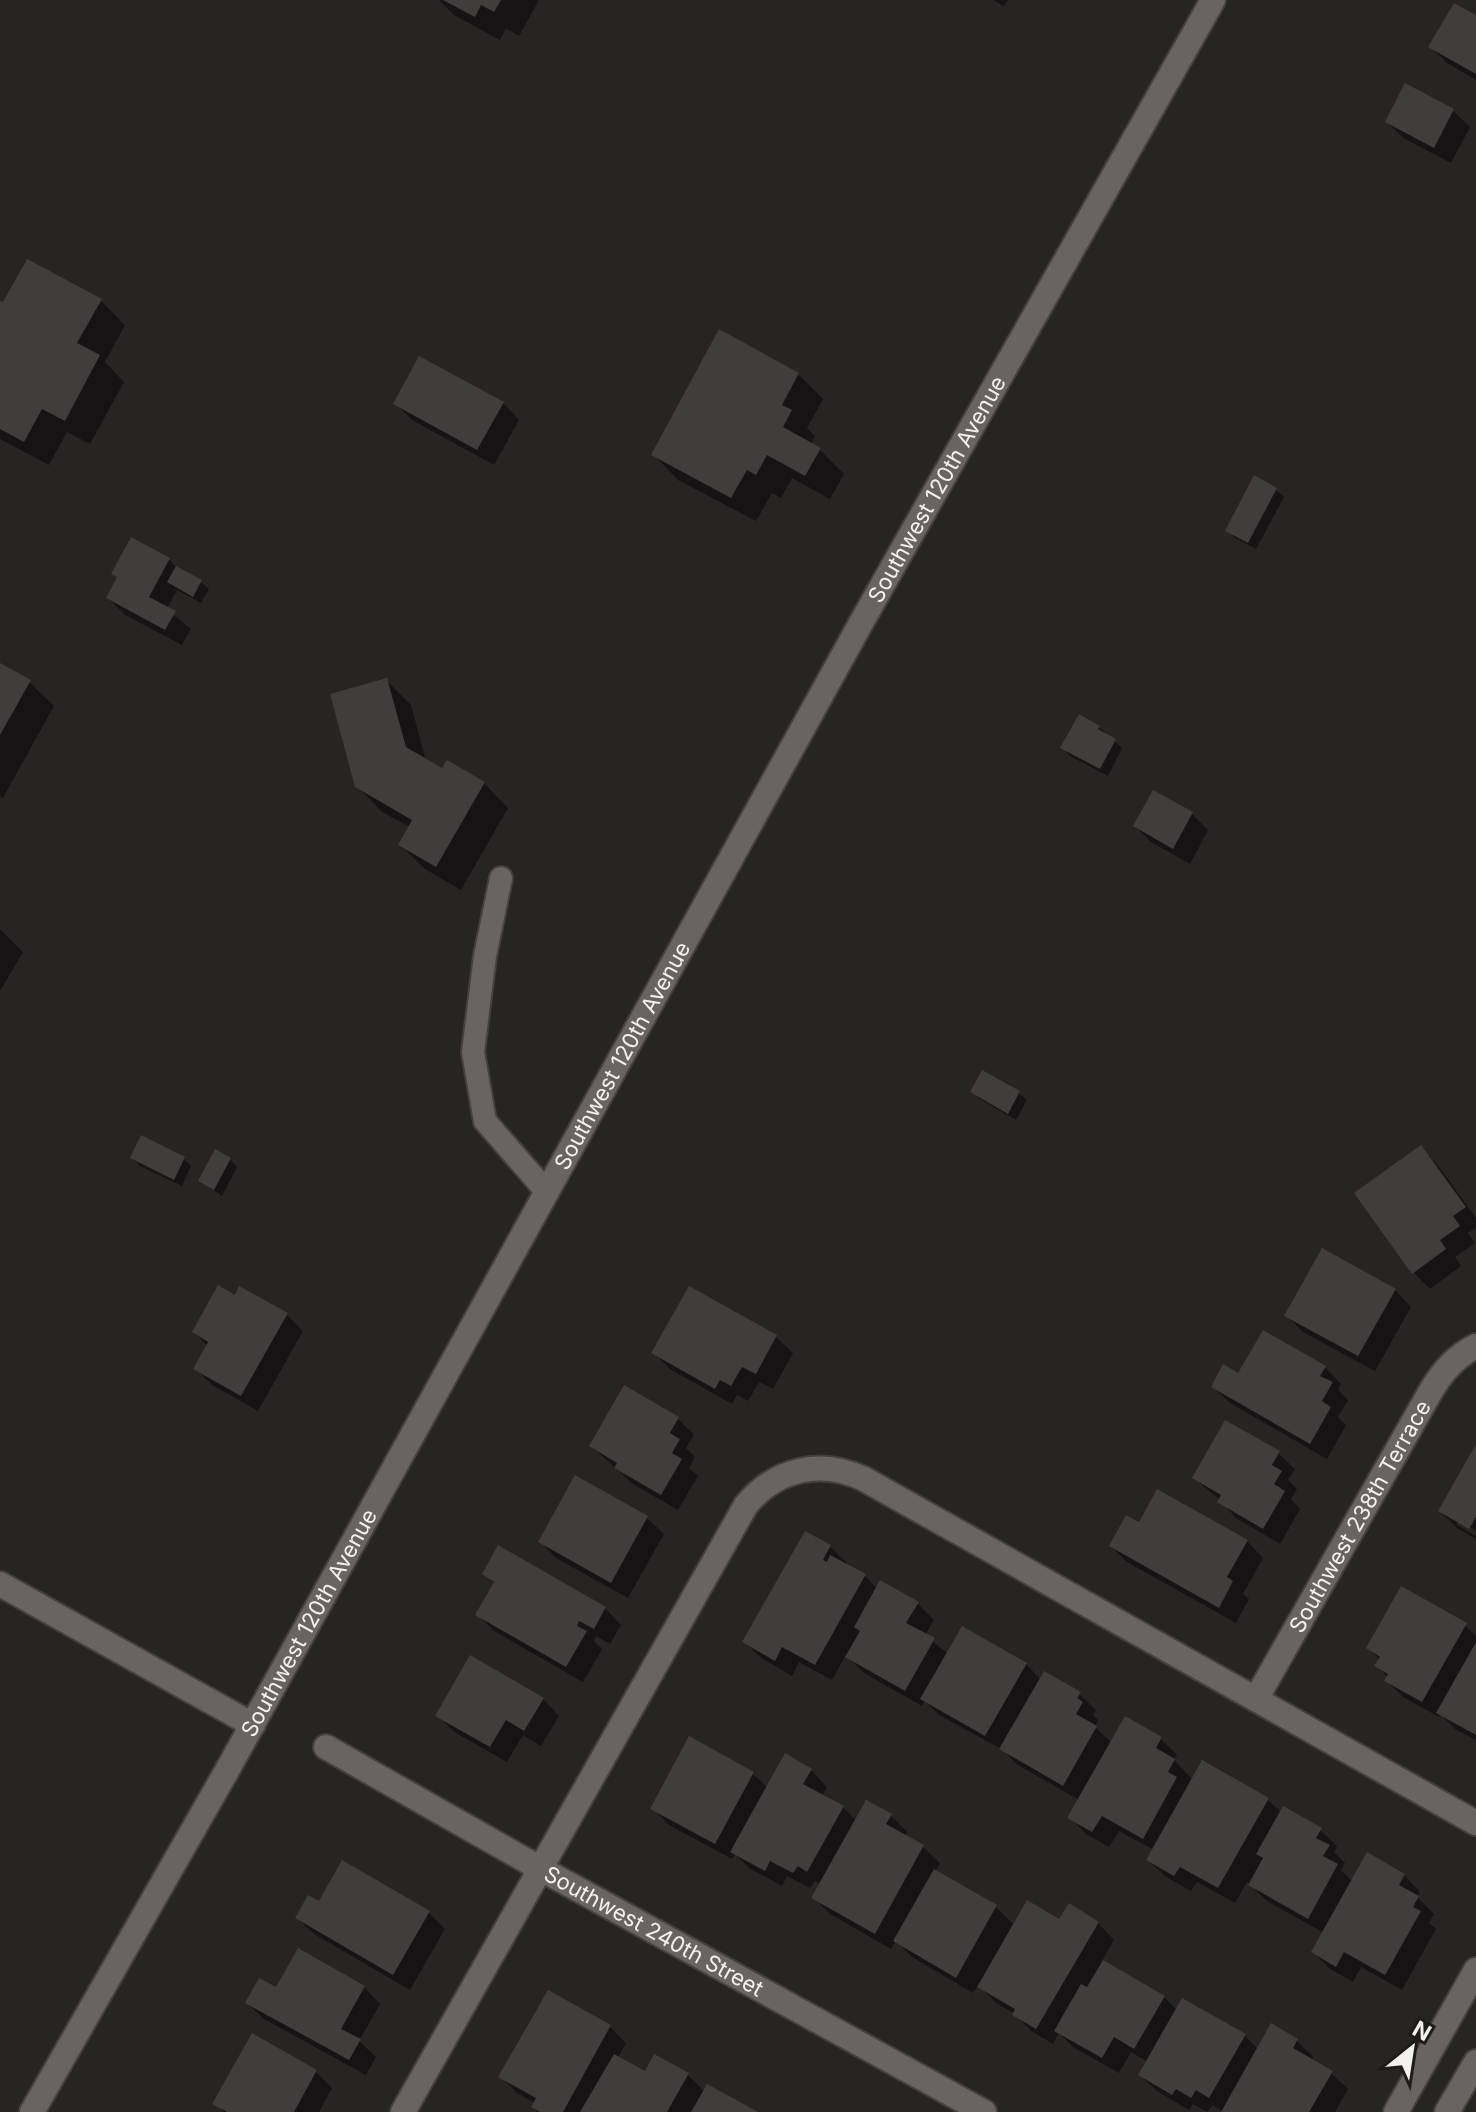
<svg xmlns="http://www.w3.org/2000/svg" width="1476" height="2112" font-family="Inter,sans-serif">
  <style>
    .shadow { fill: #0007 }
    .building { fill: #423d3d }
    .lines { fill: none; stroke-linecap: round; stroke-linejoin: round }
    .lane-casing { stroke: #444040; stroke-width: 26 }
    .street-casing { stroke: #444040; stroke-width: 28 }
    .lane { stroke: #696364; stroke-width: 22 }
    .street { stroke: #696364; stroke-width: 24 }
    .labels { text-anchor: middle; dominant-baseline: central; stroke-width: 6; stroke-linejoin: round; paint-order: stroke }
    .street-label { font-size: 22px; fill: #f4f1f1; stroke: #1f1b1b }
  </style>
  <rect width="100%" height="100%" fill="#292424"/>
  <!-- shadow -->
  <path class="shadow" d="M439,0h100l-20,36 -13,-8 -6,12 -46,-25z
    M993,0h15l-4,6z
    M1476,17v63l-29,-17 -16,-16z
    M1406,86l47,25 17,16 -19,36 -48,-25 -16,-16z
    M100,300l25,25 -20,37 19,20 -34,62 -23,-12 -18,33 -49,-26v-136z
    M720,332l78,42 25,25 -16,29 8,8 -4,8 8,5 25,25 -14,25 -38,-21 -11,20 -9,-5 -16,28 -78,-41 -24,-25z
    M395,403h108l16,17 -25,45 -82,-45z
    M1276,490l8,7 -28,52 -21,-11 -7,-8z
    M169,559l10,11 22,12 8,7 -8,14 -24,-13 -10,19 24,20 -9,16 -57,-30 -17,-17z
    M0,665l29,17 25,24 -51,92 -3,-2z
    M386,680l25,25 15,56 17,10 41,12 24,25 -47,82 -36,-21 -25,-24 10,-18 -28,-15 -25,-26z
    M1099,727l23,21 -14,28 -38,-20 -7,-8z
    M1192,814l16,16 -18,34 -39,-22 -16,-16z
    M0,929l23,23 -23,39z
    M972,1092l47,1 8,7 -11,20 -36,-21z
    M1420,1147l17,17 39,54v10l-8,5 7,10 -20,14 6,9 -31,23 -16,-16z
    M132,1158h51l8,8 -9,20 -42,-20z
    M230,1159l7,8 -15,29 -22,-15z
    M690,1288l86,49 17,16 -20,36 -14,-7 -11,19 -11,-6 -5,9 -62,-35 -16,-16z
    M1395,1290l16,17 -36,64 -72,-39 -16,-16z
    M236,1298l51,17 16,16 -45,80 -46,-26 -16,-16 12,-23 -14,-14z
    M1325,1367l16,17 -3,6 10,10 -10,17 8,8 -19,34 -97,-56 -17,-16z
    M678,1419l16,16 -8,13 9,9 -6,11 9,8 -20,34 -45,-26 -42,-38z
    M1476,1448v83l-19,-11v5l19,11v3l-19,-11 -17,-17z
    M1278,1453l17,16 -7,11 9,9 -6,10 9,10 -20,35 -44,-26 -16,-18 -26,-22z
    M575,1478l72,40 17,16 -36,64 -72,-40 -16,-17z
    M1140,1525l107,16 16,17 -20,36 6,5 -13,24 -109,-61 -16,-16z
    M806,1533l24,14 17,16 -1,2 19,11 13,13 39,14 17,17 -9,15 23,19 78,10 15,16 38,14 17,16 -3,5 5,5 -3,7 17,16 49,-4 16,16 -3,5 19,20 10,-17 65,37 14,13 38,17 17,16 -3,6 11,11 -4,7 12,12 51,-7 16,17 -3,5 17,17 -5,9 7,6 -34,61 -41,-23 -8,15 -23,-13 -17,-17 11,-19 -57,-32 -20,-19 -12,21 -38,-21 -6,9 -26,-15 -17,-16 6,-10 -35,-19 -10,16 -23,-13 -16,-17 9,-17 -61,-35 -15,-15 -64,-35 -14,-14 -3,5 -58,-33 -18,-18 -14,25 -33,-18 -7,14 -31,-18 -16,-16z
    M484,1574l121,34 16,17 -11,19 -14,-8 -2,5 8,8 -19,33 -89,-51 -16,-16 17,-30z
    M1465,1625l11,11v104l-21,-11 -15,-15 -1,3 -36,-20 -16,-16 2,-3 -12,-12 3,-6 -12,-12z
    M543,1699l16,17 -18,30 -18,-11 -16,27 -53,-30 -16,-17z
    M811,1770l16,17 -5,9 21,11 13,14 35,-5 16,16 -2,4 18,11 17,16 -6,9 62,35 18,18 46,-3 38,1 16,17 -12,21 62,36 13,13 67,25 15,15 38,-9 16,16 -2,4 20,12 17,16 -13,23h-112l-10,-7 -6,7 -14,-8 -4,6 -32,-19 -17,-16 8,-13 -17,-10 -12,21 -46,-26 -14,-14 -6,11 -22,-13 -16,-17 -19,-11 -18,-18 -5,8 -61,-36 -16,-16 -5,8 -61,-35 -17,-17 8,-13 -6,-3 -5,7 -23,-12 -5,10 -33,-18 -14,-14 -3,5 -63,-34 -17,-17 101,-34 15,14z
    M319,1903l110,10 16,16 -35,61 -96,-56 -17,-16z
    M364,1987l16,17 -21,37 17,16 -10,18 -102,-56 -17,-16 30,-14z
    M610,2027l16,16 -8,15 28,16 42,1 17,17 49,20h-216l-5,-5 2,-4 -18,-10 -16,-16z
    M316,2072l16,16 -13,24h-95l-9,-9z"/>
  <!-- building -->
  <path class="building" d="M443,0h58l-7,12 -13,-7 -6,12z
    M1454,3l22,12v59l-48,-27z
    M1405,83l49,26 -20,39 -49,-26z
    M27,259l75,40 -25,44 23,12 -35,66 -23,-12 -18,33 -24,-13v-128l3,1z
    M719,329l80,44 -17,32 10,5 -9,17 38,21 -16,28 -38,-21 -11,20 -9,-5 -16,28 -80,-43z
    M419,356l85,46 -27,48 -84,-46z
    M1254,475l23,13 -29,55 -23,-12z
    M131,537l39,21 -21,39 27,14 -11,19 -59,-32 11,-21 -6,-3z
    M176,566l26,14 -9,17 -26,-15z
    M0,663l31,17 -31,55z
    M387,678l19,69 36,21 5,-8 38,22 -49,85 -38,-22 14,-25 -57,-33 -25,-93z
    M1079,714l21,12 -2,3 18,10 -16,30 -40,-21z
    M1153,790l40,22 -20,37 -40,-23z
    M982,1070l38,21 -12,23 -38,-22z
    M141,1135l44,22 -11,23 -44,-22z
    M1421,1145l45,62 -13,9 7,10 -20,14 6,9 -34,25 -58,-81z
    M215,1149l16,9 -17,32 -16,-9z
    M1322,1248l74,41 -38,67 -74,-40z
    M218,1285l17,10 4,-9 49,27 -47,83 -48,-27 15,-27 -16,-10z
    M689,1286l88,49 -21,39 -14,-7 -11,19 -11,-6 -5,9 -64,-36z
    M1263,1330l63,36 -6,10 13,6 -11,19 9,6 -21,37 -99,-57 12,-23 15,9z
    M624,1385l55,32 -9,16 10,6 -8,14 10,6 -21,36 -47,-27 3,-5 -28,-17z
    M1225,1420l55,31 -8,14 10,6 -8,13 11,7 -22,38 -46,-27 4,-7 -29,-17z
    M1476,1444v73l-7,12 -31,-18z
    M575,1475l73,41 -37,67 -73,-41z
    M1157,1489l91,51 -21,37 6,4 -14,27 -110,-62 17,-31 13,7z
    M805,1531l26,14 -8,15 4,2 3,-7 36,19 -51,91 -33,-18 -7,14 -33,-19z
    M498,1545l108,62 -12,22 -15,-8 -2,5 10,5 -21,36 -91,-52 19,-33 -12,-8z
    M880,1580l39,22 -13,21 29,15 -30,53 -60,-34 15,-26 -6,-4z
    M1401,1586l66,37 -45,79 -38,-21 4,-7 -14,-8 6,-9 -14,-9z
    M962,1626l65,37 -42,73 -65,-37z
    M1476,1642v93l-40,-22z
    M470,1655l74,43 -20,33 -18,-11 -16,27 -55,-31z
    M1044,1671l37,21 -4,6 6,4 -7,12 21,12 -34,60 -64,-37z
    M1125,1716l37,21 -6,11 19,11 -7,13 9,5 -34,62 -41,-23 -10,16 -25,-14z
    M689,1736l65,36 -39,72 -65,-35z
    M785,1753l27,16 -9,15 41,22 -37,66 -9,-6 -5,7 -23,-12 -5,10 -35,-19z
    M1202,1760l67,38 -51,90 -38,-21 -6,9 -28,-16z
    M866,1800l26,14 -6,10 38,21 -49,89 -64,-36z
    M1283,1806l39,22 -6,10 14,7 -7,11 15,8 -30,55 -60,-34 15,-27 -7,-4z
    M1367,1852l38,22 -6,11 20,11 -6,11 8,4 -36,64 -41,-23 -8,15 -25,-15z
    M342,1860l88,51 -37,64 -98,-57 13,-23 11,6z
    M934,1869l63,36 -41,73 -63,-37z
    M1027,1900l32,19 10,-16 30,19 -63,107 -24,-14 3,-6 -38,-22z
    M298,1948l67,38 -24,43 20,10 -12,21 -104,-57 14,-25 17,9z
    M1103,1960l62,36 -31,53 -20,-12 -12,21 -48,-27 27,-47 6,3z
    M548,1990l63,35 -48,87h-23l-9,-5 5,-9 -38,-21z
    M1182,1998l64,36 -37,64 -13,-8 -5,8 -15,-9 -4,6 -34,-20z
    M1271,2023l27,16 -5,9 40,23 -24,41h-88z
    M252,2033l65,37 -23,42h-67l-15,-8z
    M614,2054l31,17 9,-17 35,19 -22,39h-87z
    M707,2084l51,28h-67z"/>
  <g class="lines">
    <!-- lane casing -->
    <g class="lane-casing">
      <path id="lane" d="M501,878l-16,78 -12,96 12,69 61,70"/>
    </g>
    <!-- street casing -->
    <g class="street-casing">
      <g id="street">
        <path d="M0,1584l253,141"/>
        <path id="s1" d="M1256,1699l176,-310c12,-19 24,-33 44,-43"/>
        <path id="s2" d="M326,1747l215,122 443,243"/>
        <path id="s3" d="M32,2112l197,-345 632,-1144 352,-623"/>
        <path d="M403,2112l343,-607c31,-37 75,-46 118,-26l612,344"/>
        <path d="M1396,2112l80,-142"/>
        <path d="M1447,2112l29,-50"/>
      </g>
    </g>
    <!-- lane -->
    <use href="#lane" class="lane"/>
    <!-- street -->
    <use href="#street" class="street"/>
  </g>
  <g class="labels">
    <!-- street labels -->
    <g class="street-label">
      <text stroke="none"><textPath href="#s3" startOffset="1858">Southwest 120th Avenue</textPath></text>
      <text stroke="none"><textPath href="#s3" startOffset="1210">Southwest 120th Avenue</textPath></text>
      <text stroke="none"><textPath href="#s1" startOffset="210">Southwest 238th Terrace</textPath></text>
      <text stroke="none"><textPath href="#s3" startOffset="562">Southwest 120th Avenue</textPath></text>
      <text stroke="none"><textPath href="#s2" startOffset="376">Southwest 240th Street</textPath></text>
    </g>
  </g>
  <!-- north arrow -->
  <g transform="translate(1412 2048) rotate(30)" stroke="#1f1b1b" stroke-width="6" paint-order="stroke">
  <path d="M0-6L14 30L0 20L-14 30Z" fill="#f4f1f1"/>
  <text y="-12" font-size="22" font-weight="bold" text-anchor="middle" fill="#f4f1f1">N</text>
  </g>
</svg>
